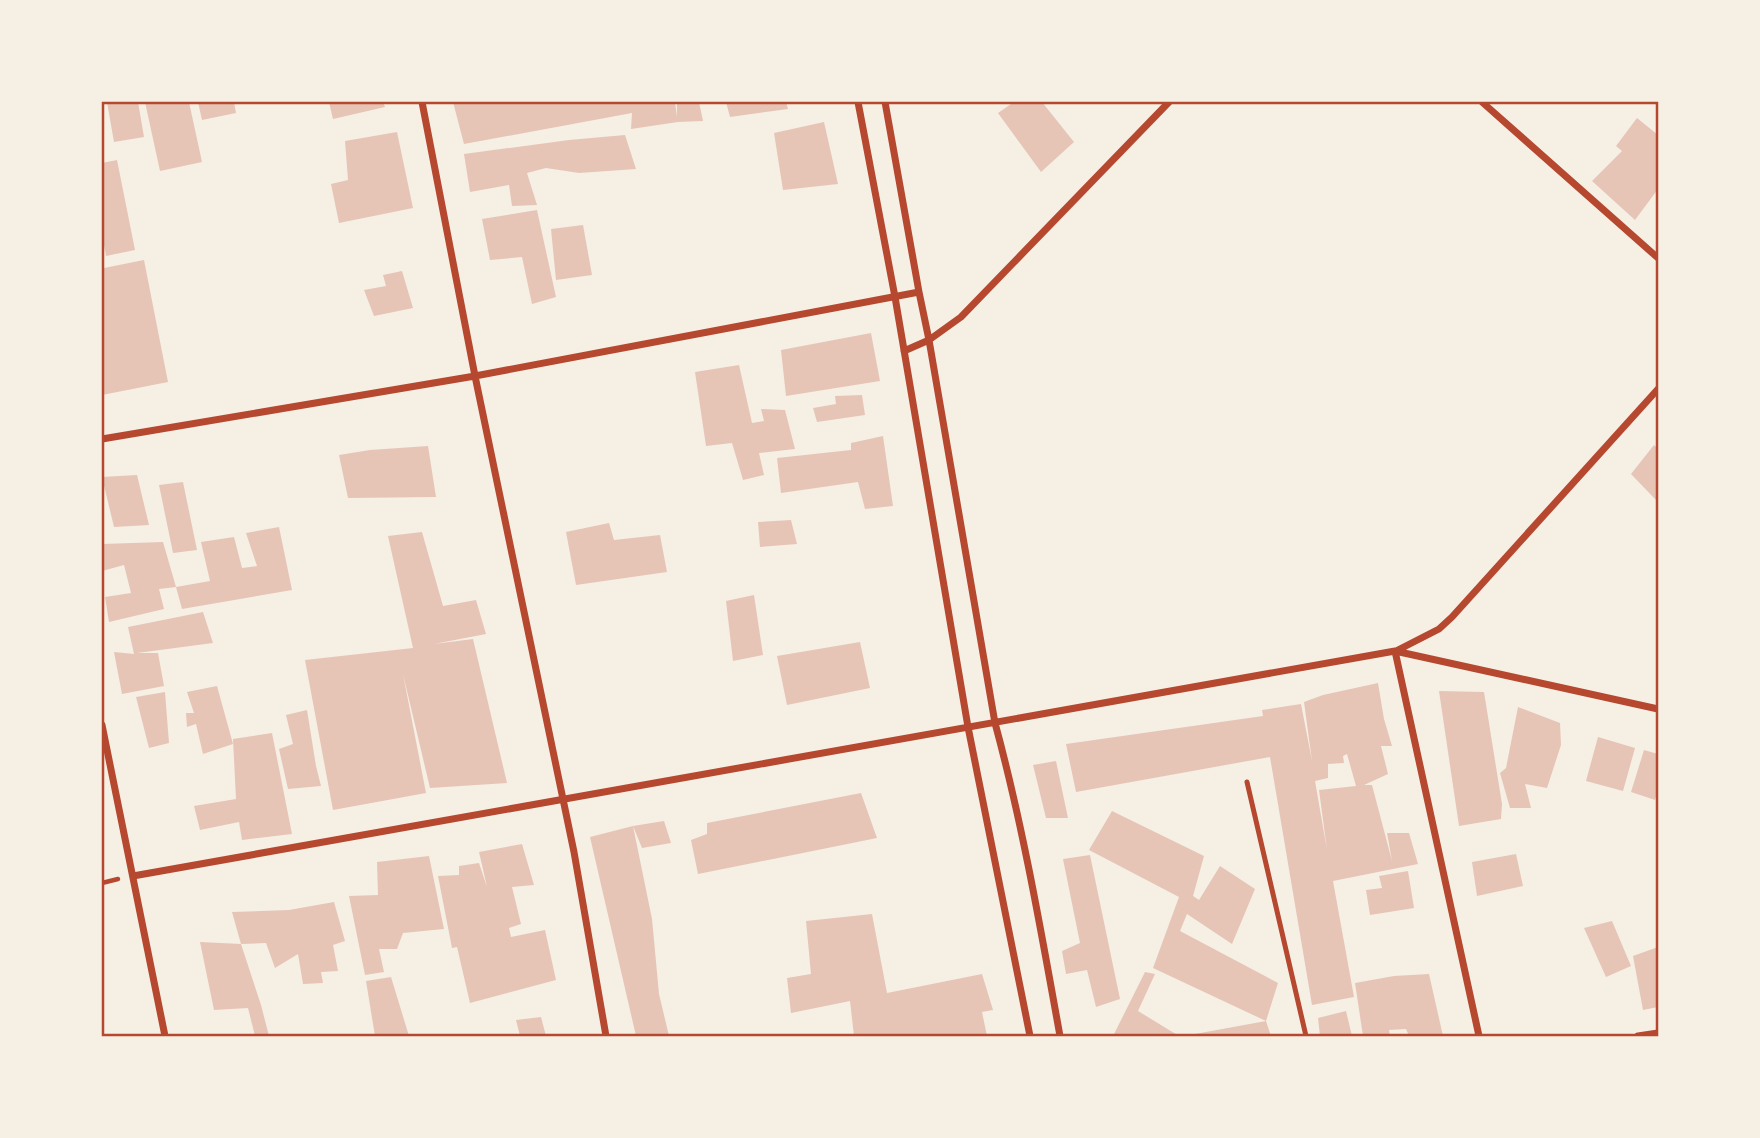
<svg xmlns="http://www.w3.org/2000/svg" width="1760" height="1138" font-family="'Source Serif 4',serif">
  <style>
    .building { fill: #e6c5b7; fill-rule: evenodd }
    .lines { fill: none; stroke-linecap: round; stroke-linejoin: round }
    .path { stroke: #b5482f; stroke-width: 4.5 }
    .service { stroke: #b5482f; stroke-width: 5 }
    .minor { stroke: #b5482f; stroke-width: 7 }
    .neatline { fill: none; stroke: #b5482f; stroke-width: 2.5 }
  </style>
  <rect width="100%" height="100%" fill="#f6efe4"/>
  <!-- building -->
  <path class="building" d="M107,102h31l6,35 -30,5z
    M145,102h44l13,60 -42,9z
    M198,102h36l2,11 -34,7z
    M329,102h54l2,5 -52,12z
    M453,102h222l2,15v-15h22l4,19 -25,1 -47,7 1,-16 -168,31z
    M726,102h60l2,7 -58,8z
    M1014,102h28l32,40 -33,30 -43,-59z
    M1637,118l21,17v54l-23,31 -43,-39 30,-30 -6,-5z
    M824,122l14,62 -55,6 -9,-57z
    M397,132l16,76 -74,15 -8,-39 17,-4 -3,-39z
    M625,135l11,34 -57,4 -33,-5 -19,5 10,32 -25,1 -3,-21 -39,7 -6,-38 105,-14z
    M117,160l18,90 -29,6 -4,-22v-71z
    M537,210l19,87 -24,7 -10,-47 -32,3 -8,-41z
    M583,225l9,50 -36,5 -5,-51z
    M144,260l24,122 -66,13v-134l2,7z
    M402,271l11,37 -39,8 -10,-26 22,-4 -3,-11z
    M871,333l9,48 -94,15 -5,-46z
    M739,365l13,58 12,-2 -3,-12 24,1 10,39 -36,4 5,22 -21,5 -11,-37 -26,3 -11,-74z
    M862,395l3,20 -48,7 -4,-14 23,-4 -1,-8z
    M883,436l10,70 -28,3 -7,-27 -77,11 -4,-35 74,-8v-7z
    M1654,445l4,4v48l-2,3 -25,-26z
    M428,446l8,51 -88,1 -9,-43 31,-5z
    M137,475l12,50 -35,2 -12,-50z
    M183,482l14,68 -24,3 -14,-68z
    M791,520l6,24 -37,3 -2,-25z
    M609,523l5,17 46,-5 7,37 -91,13 -10,-53z
    M279,527l13,63 -110,19 -6,-22 34,-6 -9,-39 33,-5 8,31 15,-2 -11,-33z
    M422,532l21,74 33,-6 10,34 -52,10 39,-5 34,144 -77,5 -27,-114 23,119 -93,17 -28,-150 108,-12 -25,-112z
    M163,542l13,45 -17,2 5,20 -55,13 -4,-25 26,-4 -7,-28 -22,6v-27z
    M754,595l9,60 -30,6 -7,-60z
    M203,612l10,31 -76,10h21l6,33 -42,8 -8,-42 20,2 -6,-27z
    M860,642l10,46 -83,17 -10,-49z
    M1378,683l6,36 8,27h-11l7,28 -24,11h8l20,76 -5,-28h22l9,31 -85,17 21,116 -42,8 -42,-248 -194,35 -10,-48 197,-28 -1,-6 39,-6 11,57 -8,-59 19,-7zM1347,754l9,32 -37,4 8,60 -12,-69 13,-3v-14l16,-1 -1,-7z
    M217,686l16,58 -30,10 -7,-30 -9,3 -1,-14h8l-7,-21z
    M1439,691l45,1 18,112 -1,15 -42,7z
    M165,692l4,51 -20,5 -13,-51z
    M1518,707l42,16 1,22 -14,43 -22,-4 6,24h-21l-10,-35 6,-5z
    M307,710l9,56 5,20 -33,3 -9,-40 14,-5 -7,-29z
    M272,733l20,101 -50,6 -3,-18 -39,8 -6,-24 42,-7 -3,-60z
    M1598,737l37,11 -12,43 -37,-10z
    M1644,750l14,4v36l-3,10 -24,-8z
    M1056,761l12,57h-22l-13,-53z
    M861,793l16,45 -179,36 -7,-34 16,-6v-11z
    M1112,811l92,45 -11,40 6,4 21,-34 35,23 -23,55 -45,-30 -7,17 98,52 -12,38 5,15h-76v-2l71,-13 -113,-53 26,-71 -90,-47z
    M664,821l7,22 -29,5 -9,-22z
    M633,826l19,93 7,75 10,42h-33l-46,-199z
    M522,844l12,41 -22,2 9,37 -12,4 2,9 34,-7 11,50 -86,23 -13,-56 -5,1 -14,-72 21,-1v-9l20,-3 8,24 -8,-35z
    M1516,854l7,32 -46,10 -5,-34z
    M1090,855l30,144 -24,8 -9,-37 -21,4 -4,-23 18,-8 -17,-84z
    M429,856l15,73 -41,4 -6,16h-18l5,23 -19,3 -16,-79 29,-1 -1,-33z
    M1408,871l6,37 -44,7 -4,-25 16,-2 -3,-12z
    M334,902l11,39 -12,4 5,26 -17,1 2,11 -20,1 -5,-30 -23,14 -9,-25 -25,1 -9,-32 57,-2z
    M872,914l15,79 95,-19 11,36 -11,2 5,24h-133l-4,-35 -59,12 -4,-35 24,-4 -5,-53z
    M1612,921l19,45 -25,11 -22,-49z
    M200,942l41,2 20,61 8,31h-14l-7,-28 -34,2z
    M1658,947v60l-15,3 -10,-54z
    M1145,972l10,2 -17,37 41,25h-66z
    M1429,974l14,62h-34l-3,-7 -17,1 1,6h-27l-8,-53 39,-7z
    M391,977l18,59h-34l-9,-55z
    M1346,1011l6,25h-32l-2,-18z
    M541,1017l5,19h-26l-4,-16z"/>
  <g class="lines">
    <!-- path -->
    <path class="path" d="M102,883l16,-4"/>
    <!-- service -->
    <path class="service" d="M1247,782l59,254"/>
    <!-- minor -->
    <path class="minor" d="M422,102l53,274 99,476 32,184
      M858,102l37,195 73,430 62,309
      M885,102l34,190 10,48 66,383c28,103 46,208 65,313
      M1482,102l176,156
      M904,351l25,-11 32,-23 208,-215
      M102,439l373,-63 444,-84
      M1395,651l84,385
      M1396,651l43,-22 13,-12 206,-228
      M102,725l63,311
      M133,876l1262,-225 263,58
      M1638,1036l20,-3"/>
  </g>
  <!-- border -->
  <rect width="1760" height="1138" fill="none" stroke="#f6efe4" stroke-width="206"/>
  <rect x="103" y="103" width="1554" height="932" class="neatline"/>
</svg>
